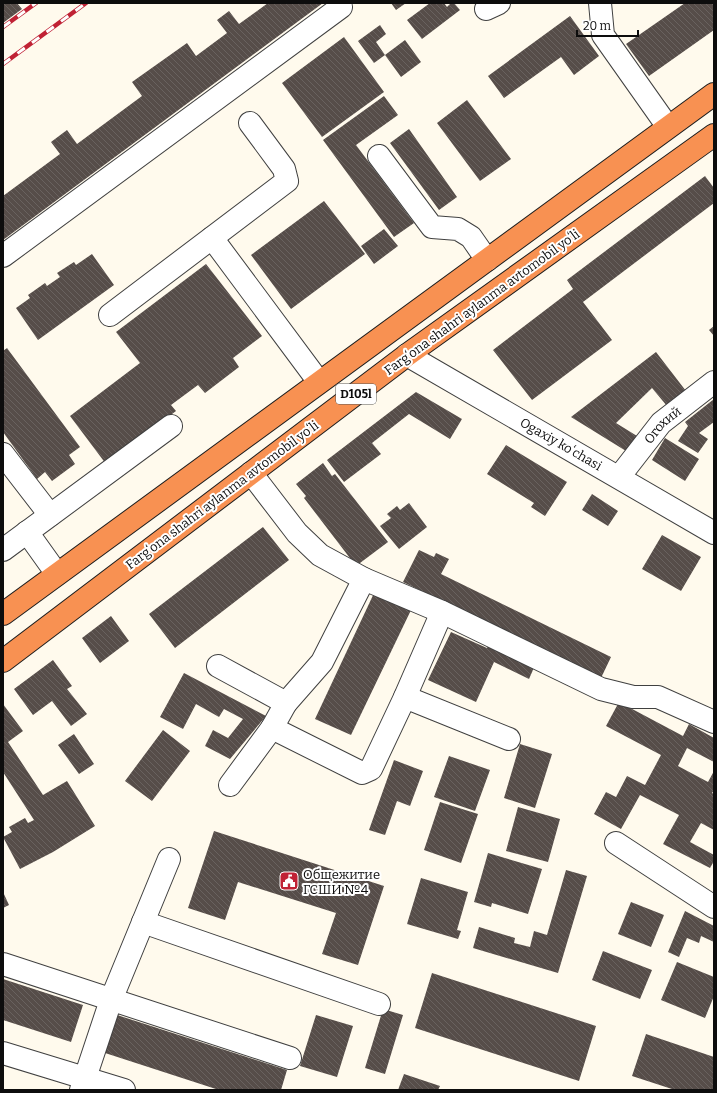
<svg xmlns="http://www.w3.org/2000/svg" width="717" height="1093" font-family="Bitter,serif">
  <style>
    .building { fill: url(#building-back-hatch) }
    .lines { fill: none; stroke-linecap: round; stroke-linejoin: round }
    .minor-casing { stroke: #404040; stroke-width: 24 }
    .highway-casing { stroke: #1e1e1e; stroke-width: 24 }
    .minor { stroke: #fff; stroke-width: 22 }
    .highway { stroke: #f89152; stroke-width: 22 }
    .rail-casing { stroke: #c02235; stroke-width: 4.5 }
    .rail { stroke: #fff; stroke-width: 3; stroke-dasharray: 9; stroke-linecap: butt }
    .labels { text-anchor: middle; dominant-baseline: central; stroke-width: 4; stroke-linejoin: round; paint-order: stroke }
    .shield { fill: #fff; stroke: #565656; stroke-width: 1 }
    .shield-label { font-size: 12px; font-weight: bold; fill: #0d0d0d }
    .street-label { font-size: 13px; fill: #0d0d0d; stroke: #fff }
    .poi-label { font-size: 13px; fill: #0d0d0d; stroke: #fff; text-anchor: start }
  </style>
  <defs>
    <pattern id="building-back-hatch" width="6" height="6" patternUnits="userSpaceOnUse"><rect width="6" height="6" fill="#564d49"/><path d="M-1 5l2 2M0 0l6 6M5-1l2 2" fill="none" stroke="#69625f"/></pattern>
  </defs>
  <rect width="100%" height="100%" fill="#fffaed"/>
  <!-- building -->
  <path class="building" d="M3,3h14l5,6 -19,14z
    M268,3h55l-320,237v-44l57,-42 -9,-12 16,-12 10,14 65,-48 -10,-14 55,-39 9,13 31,-23 -10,-13 12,-9 10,13z
    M391,3h15l-10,7z
    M430,3h14l3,4 4,-4h3l6,7 -38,29 -15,-19z
    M685,3h29v27l-65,46 -23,-32z
    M570,16l29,40 -25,19 -13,-18 -57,41 -16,-22z
    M380,25l6,9 -10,8 9,13 -11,8 -16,-22z
    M344,37l40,55 -62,45 -40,-54z
    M405,40l16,22 -20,15 -16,-22z
    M384,96l14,19 -42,30 58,78 -20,14 -71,-97z
    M467,100l44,59 -31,22 -43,-58z
    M409,129l48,68 -18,13 -49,-67z
    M705,176l9,12v15l-131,99 29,38 -80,60 -39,-50 80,-61 -6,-9z
    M324,201l41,53 -74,55 -40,-54z
    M384,229l14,17 -24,18 -13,-18z
    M92,254l22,31 -76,55 -22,-32 14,-10 -2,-3 17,-12 2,3 13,-9 -3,-4 17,-11 2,3z
    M206,264l56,72 -29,22 6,9 -34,26 -7,-8 -27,20 5,6 -70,53 -36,-48 70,-53 -24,-31z
    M714,326v10l-5,-6z
    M7,348l73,99 -11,8 6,9 -23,17 -7,-9 -8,7 -34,-47v-81z
    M656,352l30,39 -19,15 -15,-18 -36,35 21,13 -11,15 -55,-34z
    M416,392l46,27 -12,20 -41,-25 -37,29 9,11 -37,28 -17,-22z
    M714,399v23l-15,11 9,6 -10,14 -20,-12 10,-15 -3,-4z
    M665,438l34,21 -14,22 -33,-21z
    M506,445l61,37 -22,34 -14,-9 3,-4 -47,-29z
    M323,463l9,13 3,-2 53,68 -32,24 -52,-68 2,-2 -10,-12z
    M592,494l26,17 -10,15 -26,-16z
    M409,503l18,24 -28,22 -19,-23 11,-8 -4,-4 10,-8 3,4z
    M263,527l26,33 -114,88 -26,-34z
    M662,535l39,22 -20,34 -39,-22z
    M419,550l15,7 2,-4 13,6 -8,15 170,83 -10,21 -198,-96z
    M375,591l37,17 -61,127 -36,-16z
    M111,616l18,25 -29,22 -18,-25z
    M451,632l36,16 3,-6 46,21 -7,16 -35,-17 -18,40 -48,-22z
    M53,660l19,26 -5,3 20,25 -16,12 -19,-25 -19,14 -19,-26z
    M184,673l82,43 -36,43 -25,-13 8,-16 15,8 15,-19 -19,-10 -5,8 -23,-13 -13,25 -23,-12z
    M619,702l64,34 6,-12 25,14v24l-27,-14 -9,18 30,16 6,-11v19l-2,3 2,1v36l-13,-7 -11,19 24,13v6l-4,7 -47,-24 16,-29 -39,-20 -19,34 -27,-15 12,-22 10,5 11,-21 18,9 16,-30 -55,-29z
    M3,704l20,27 -15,11 35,53 24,-14 28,45 -42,26 -33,17 -17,-32 9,-5 -3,-5 16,-9 3,5 6,-3 -31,-48z
    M163,730l27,21 -38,50 -27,-20z
    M74,734l20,30 -15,10 -21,-29z
    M520,744l32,10 -17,54 -31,-10z
    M449,756l41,14 -15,41 -41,-14z
    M394,760l29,11 -13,35 -13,-5 -12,34 -16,-5z
    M440,802l38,12 -17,49 -37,-13z
    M518,807l42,12 -12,43 -42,-11z
    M214,831l170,55 -26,79 -36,-11 14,-41 -98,-31 -13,38 -37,-12z
    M488,853l54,16 -14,45 -36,-11 -1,4 -17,-5z
    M566,870l21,6 -29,97 -85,-25 6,-21 36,11 -1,5 16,4 4,-16 13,4z
    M421,878l47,14 -11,38 4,1 -3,8 -51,-15z
    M3,892l6,13 -6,3z
    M631,902l33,13 -13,32 -33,-13z
    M685,911l29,15v16l-13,-6 -2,7 -12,-5 -8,19 -11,-5z
    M603,951l49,19 -12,29 -48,-19z
    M677,962l37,15v19l-9,22 -44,-18z
    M432,973l164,53 -17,55 -164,-53z
    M3,979l80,26 -12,37 -68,-22z
    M383,1009l20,6 -18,59 -20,-6z
    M114,1014l173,56 -6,20h-62l-117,-38z
    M316,1015l37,11 -16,51 -37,-11z
    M646,1034l68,23v33h-39l-43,-14z
    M404,1074l36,12 -2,4h-40z"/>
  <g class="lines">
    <!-- minor casing -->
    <g class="minor-casing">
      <g id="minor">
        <path d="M600,3l3,32 65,92"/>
        <path d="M486,9l13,-6"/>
        <path d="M379,156l53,71 26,2 13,8 16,23"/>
        <path d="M212,238l107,144"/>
        <path d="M3,256l338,-249"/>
        <path d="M110,315l177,-134 -3,-12 -34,-46"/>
        <path d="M407,355l307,178"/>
        <path d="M3,454l47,61"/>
        <path id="s1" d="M619,477l42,-54 53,-41"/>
        <path d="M27,532l30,42"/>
        <path d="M3,550l168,-124"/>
        <path d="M364,579l78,33 159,77 32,8h25l56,25"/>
        <path d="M218,666l68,37"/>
        <path d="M405,697l37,-85"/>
        <path d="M272,728l90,45 9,-4 34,-72 104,42"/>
        <path d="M230,785l42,-57 14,-25 36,-41 42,-83 -44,-24 -23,-22 -46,-60"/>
        <path d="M616,843l98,64"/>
        <path d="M143,922l236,82"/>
        <path d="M3,964l287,94"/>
        <path d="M3,1053l121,37"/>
        <path d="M81,1090l30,-90 58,-141"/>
      </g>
    </g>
    <!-- highway casing -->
    <g class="highway-casing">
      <path id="highway" d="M3,614l711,-520
        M3,661l404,-306 307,-220"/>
    </g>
    <!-- minor -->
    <use href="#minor" class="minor"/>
    <!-- highway -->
    <use href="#highway" class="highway"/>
    <!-- rail casing -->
    <g class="rail-casing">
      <path id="rail" d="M3,27l33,-24
        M3,64l83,-61"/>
    </g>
    <!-- rail -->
    <use href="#rail" class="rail"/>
  </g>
  <!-- icons -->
  <defs>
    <g id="civic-square" transform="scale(1)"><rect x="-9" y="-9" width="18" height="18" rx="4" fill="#c02235" stroke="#fff"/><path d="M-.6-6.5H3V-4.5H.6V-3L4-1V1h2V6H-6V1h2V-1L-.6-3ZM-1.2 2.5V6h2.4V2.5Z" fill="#fff"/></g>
  </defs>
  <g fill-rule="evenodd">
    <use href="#civic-square" x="289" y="881"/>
  </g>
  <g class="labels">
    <!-- shield labels -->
    <rect class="shield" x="336" y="384" width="40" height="20" rx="3"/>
    <g class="shield-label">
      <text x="356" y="394">D105l</text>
    </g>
    <!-- street labels -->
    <g class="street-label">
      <text transform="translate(482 302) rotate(-36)">Fargʻona shahri aylanma avtomobil yoʻli</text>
      <text stroke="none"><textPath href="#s1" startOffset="68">Огохий</textPath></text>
      <text transform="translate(561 444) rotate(30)">Ogaxiy koʻchasi</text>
      <text transform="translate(222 495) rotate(-37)">Fargʻona shahri aylanma avtomobil yoʻli</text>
    </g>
    <!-- poi labels -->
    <g class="poi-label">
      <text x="303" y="874">Общежитие<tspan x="303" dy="15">ГСШИ №4</tspan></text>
    </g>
  </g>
  <!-- border -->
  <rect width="717" height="1093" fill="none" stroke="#0d0d0d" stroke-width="8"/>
  <!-- scale -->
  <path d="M577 30v6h61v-6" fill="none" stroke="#0d0d0d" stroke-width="2"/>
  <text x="583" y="30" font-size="12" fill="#0d0d0d" stroke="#ffffff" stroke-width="3" paint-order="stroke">20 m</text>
</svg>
